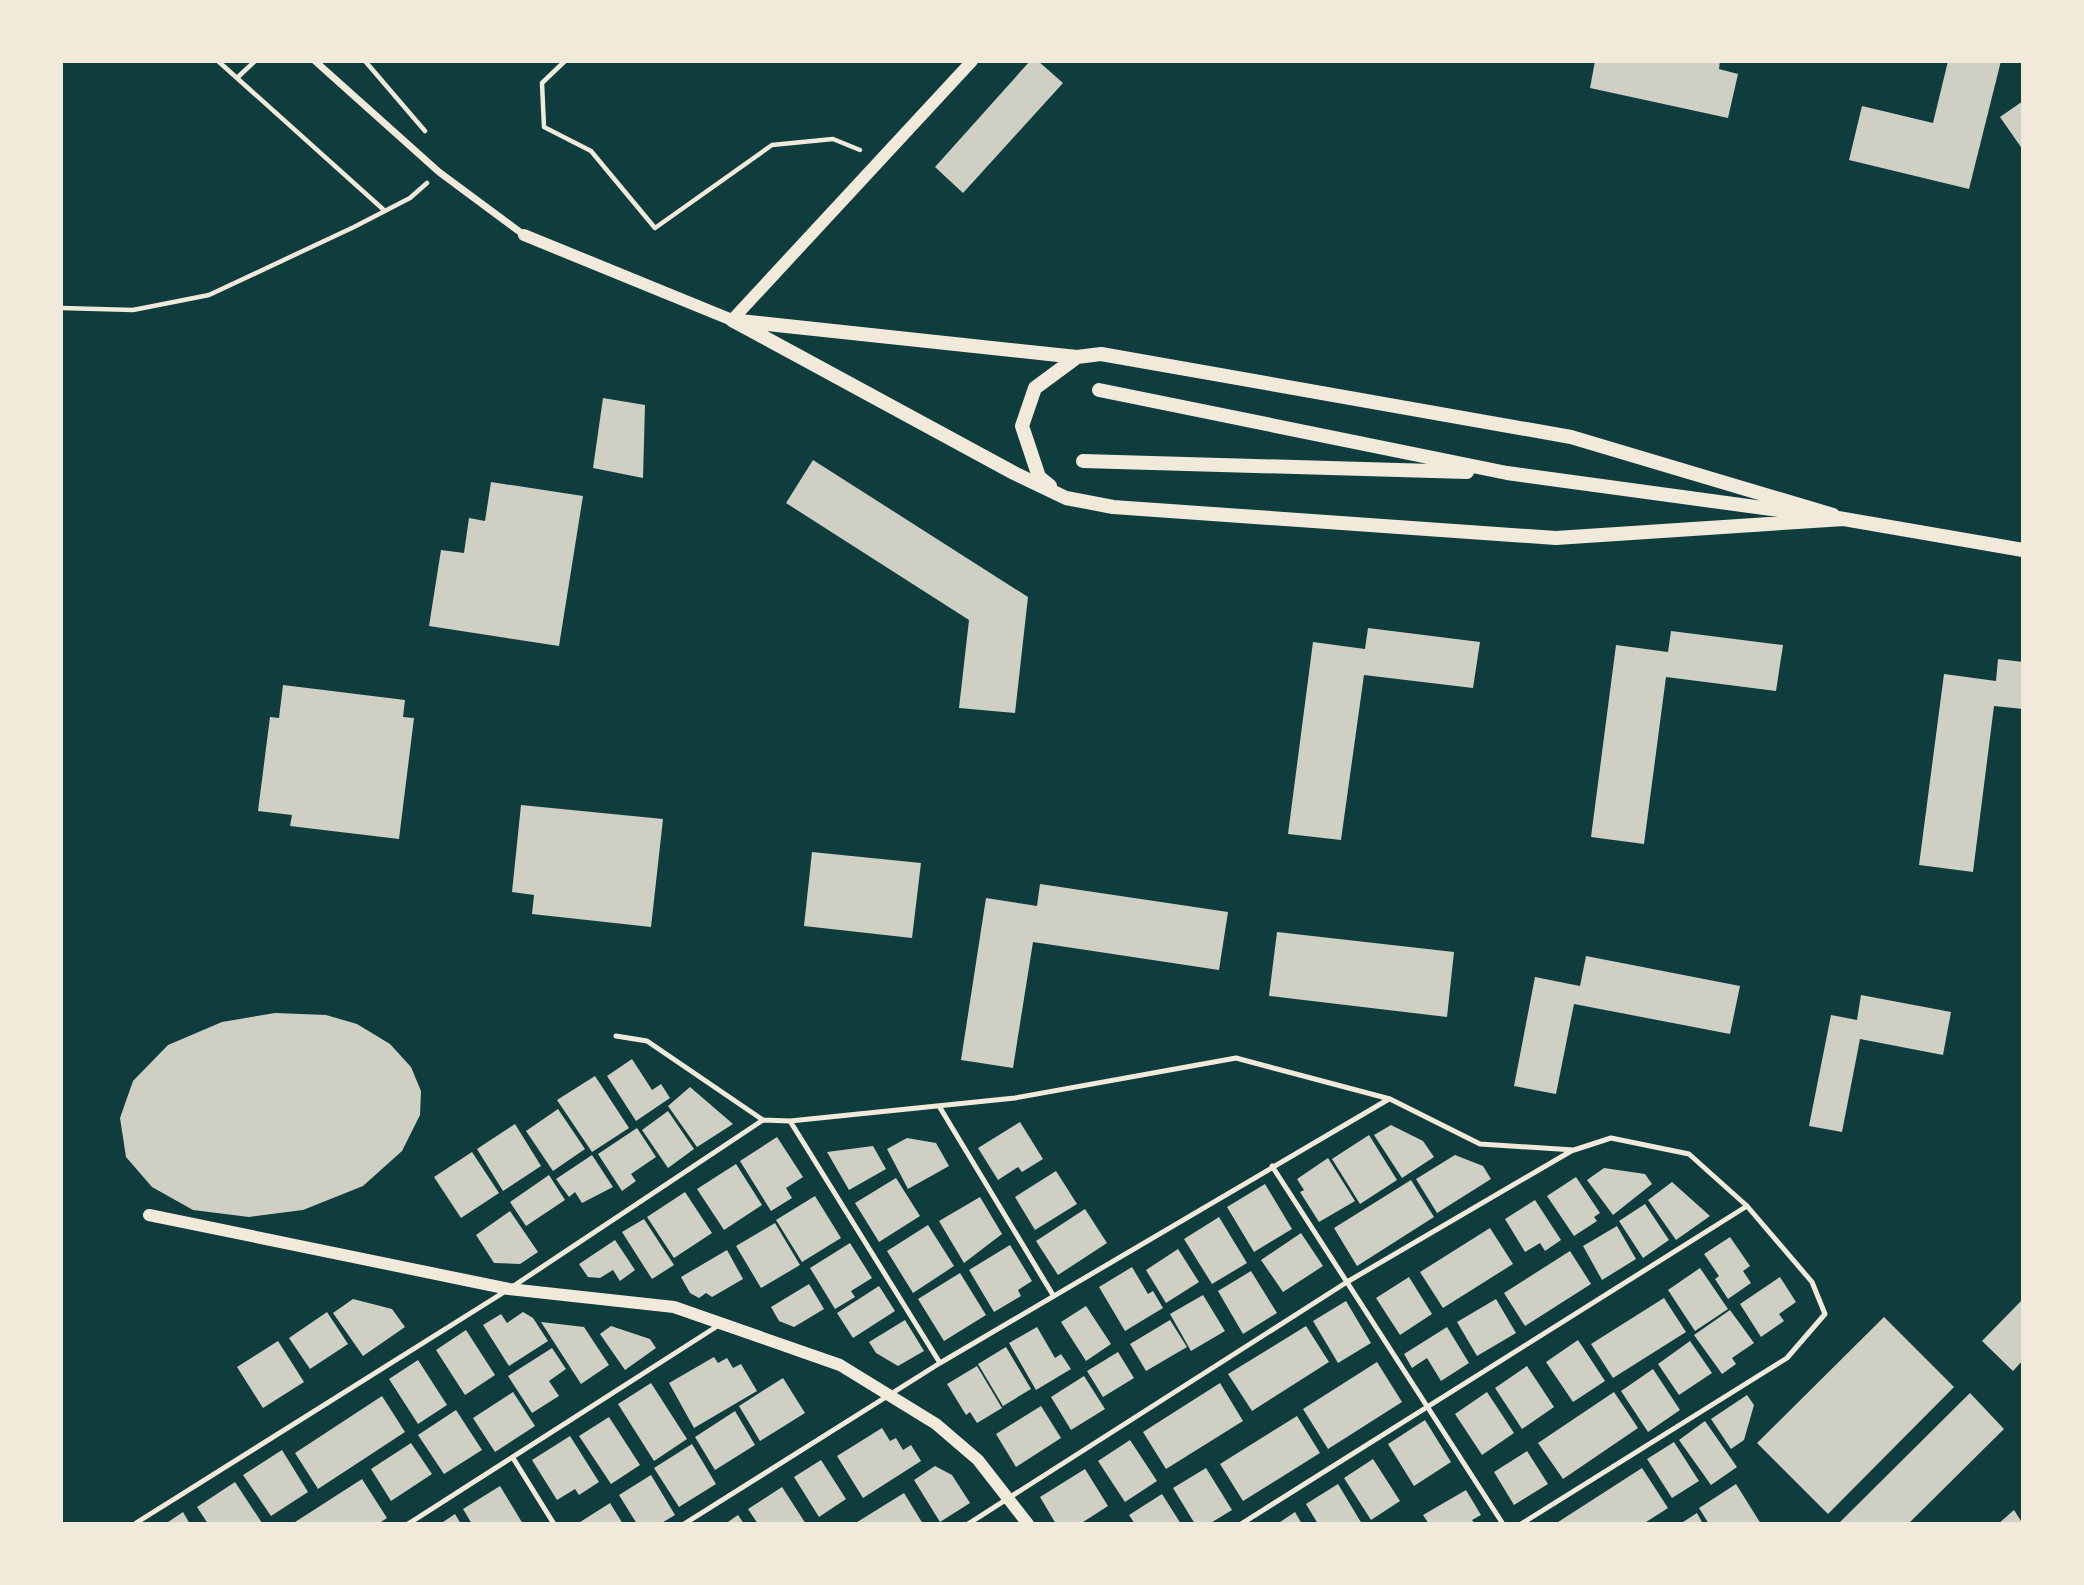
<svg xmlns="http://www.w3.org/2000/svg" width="2084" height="1585" font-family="Rubik,sans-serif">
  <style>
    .building { fill: #cfcfc3 }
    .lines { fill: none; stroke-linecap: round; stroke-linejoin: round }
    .path { stroke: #f1e9da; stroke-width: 4.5 }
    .service { stroke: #f1e9da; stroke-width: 5 }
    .minor { stroke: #f1e9da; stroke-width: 7 }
    .tertiary { stroke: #f1e9da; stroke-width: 12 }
    .secondary { stroke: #f1e9da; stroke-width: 14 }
  </style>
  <rect width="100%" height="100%" fill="#0f3d3e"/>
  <!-- building -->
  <path class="building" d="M1030,61h8l25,22 -100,110 -28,-26z
    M1595,61h125l-1,8 19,5 -10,44 -138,-30z
    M1948,61h53l-32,128 -120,-29 13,-54 71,17z
    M2023,101v49l-23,-33z
    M603,398l42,7 -2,73 -50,-10z
    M813,460l215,137 -13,116 -56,-5 10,-88 -183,-117z
    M491,482l92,14 -24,150 -130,-20 12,-76 23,3 5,-35 16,3z
    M1368,628l112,14 -7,46 -109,-13 -23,165 -53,-6 25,-192 52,7z
    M1671,631l112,14 -7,46 -110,-14 -22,167 -53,-7 25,-192 52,7z
    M1998,659l25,3v47l-29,-3 -21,166 -54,-7 25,-191 52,7z
    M283,685l122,15 -2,17 11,1 -15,121 -109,-13 2,-11 -34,-4 12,-94 9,1z
    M521,805l142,14 -12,108 -119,-13 2,-19 -22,-3z
    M812,852l109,11 -9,75 -108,-12z
    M1040,884l188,28 -9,58 -186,-28 -20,126 -52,-8 25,-162 51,8z
    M1277,932l177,20 -7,65 -178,-21z
    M1586,956l154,30 -10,48 -156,-30 -18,90 -42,-8 21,-109 45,9z
    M1861,995l90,17 -8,43 -83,-16 -18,93 -33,-6 22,-111 26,5z
    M275,1013l51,2 31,9 33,20 21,23 10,24 -1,24 -18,36 -39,35 -60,24 -54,7 -56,-7 -41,-23 -26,-30 -6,-39 13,-37 35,-36 54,-23z
    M632,1059l20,31 9,-6 9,14 -34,23 -29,-45z
    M595,1076l34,52 -37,24 -35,-52z
    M690,1087l43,37 -36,23 -29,-41z
    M558,1109l27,40 -32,22 -27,-40z
    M668,1111l26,38 -26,19 -26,-38z
    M1020,1122l23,37 -21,13 -4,-5 -20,13 -20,-32z
    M515,1124l26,42 -38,25 -26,-42z
    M1391,1125l32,16 11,16 -32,21 -28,-43z
    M637,1128l19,29 -25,17 5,7 -14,10 -24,-37z
    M1369,1135l28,45 -37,24 -28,-45z
    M777,1137l26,40 -17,11 6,10 -21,13 -31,-50z
    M907,1138l29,5 13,23 -41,23 -21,-40z
    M873,1146l13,23 -37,21 -22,-38z
    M472,1152l27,41 -38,25 -27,-41z
    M592,1155l21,32 -31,16 -7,-11 -6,5 -13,-18z
    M1455,1155l28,11 8,13 -54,34 -21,-34z
    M1328,1158l27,43 -36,21 -19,-30 4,-2 -7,-11z
    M736,1164l26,41 -38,25 -27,-41z
    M1604,1168l41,6 7,10 -39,31 -26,-35z
    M1056,1171l21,33 -42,26 -20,-33z
    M549,1175l16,25 -39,26 -16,-24z
    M1576,1177l24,36 -6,4 3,4 -23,15 -27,-40z
    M896,1178l24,38 -41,26 -24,-39z
    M1411,1180l23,37 -77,49 -23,-38z
    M1672,1182l38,34 -34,24 -28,-40z
    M1265,1184l27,45 -38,23 -27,-45z
    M685,1192l27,41 -38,25 -27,-41z
    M815,1196l26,42 -39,24 -26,-42z
    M980,1197l22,37 -38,29 -25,-42z
    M1535,1200l26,40 -16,11 -5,-8 -15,9 -20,-33z
    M1645,1204l24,36 -26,18 -24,-37z
    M1085,1209l22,34 -49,32 -22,-34z
    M510,1211l28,41 -18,12 -26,-1 -18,-28z
    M1219,1217l28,46 -35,21 -28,-45z
    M644,1219l30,46 -22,14 -30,-47z
    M775,1223l25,42 -39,23 -25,-42z
    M928,1225l26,41 -41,27 -26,-42z
    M1617,1226l19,33 -34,21 -19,-34z
    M1490,1228l23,36 -70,44 -23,-36z
    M1301,1233l22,33 -40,26 -22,-32z
    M1730,1237l20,29 -7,5 8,12 -23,16 -13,-20 4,-3 -15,-22z
    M615,1240l20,30 -15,11 -7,-11 -13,8 -12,-1 -9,-13z
    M850,1243l22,35 -21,13 4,6 -20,12 -25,-41z
    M1010,1245l22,36 -14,9 3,6 -27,16 -25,-42z
    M1178,1249l21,33 -33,21 -20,-33z
    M727,1250l16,29 -31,18 -6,-4 -7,5 -9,-5 -9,-16z
    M1570,1251l21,33 -66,42 -21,-33z
    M1132,1267l16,27 5,-3 10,17 -38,23 -26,-44z
    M1700,1268l28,41 -33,22 -27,-41z
    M1251,1271l26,42 -34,21 -25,-43z
    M960,1273l26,42 -42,26 -26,-42z
    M1409,1277l23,37 -32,21 -24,-37z
    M1780,1277l16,25 -17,12 5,7 -23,16 -21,-33z
    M809,1284l15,25 -30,18 -15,-6 -8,-14z
    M879,1286l16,25 -42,27 -16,-25z
    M1203,1295l22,36 -34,20 -21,-37z
    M1664,1298l22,34 -73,46 -22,-34z
    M353,1299l39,10 13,18 -42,29 -30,-43z
    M1496,1299l20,34 -39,23 -20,-34z
    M2023,1299v61l-10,11 -31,-30z
    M1346,1301l25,42 -33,20 -25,-42z
    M1086,1306l25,38 -25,17 -25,-39z
    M1730,1310l24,33 -22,15 4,6 -14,10 -28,-39z
    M327,1312l21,32 -38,25 -21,-31z
    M523,1312l10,6 15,23 -39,25 -26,-41 18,-11 6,9z
    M1884,1317l70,70 -126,127 -71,-71z
    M905,1320l19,31 -26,15 -22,-13 -7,-11z
    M1170,1320l17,27 -41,24 -16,-27z
    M541,1322l43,5 25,38 -28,19z
    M611,1326l39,13 6,9 -31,22 -25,-36z
    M1306,1326l23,36 -77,49 -24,-37z
    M1037,1327l18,31 6,-4 10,15 -35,21 -27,-47z
    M1447,1327l22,36 -28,18 -14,-23 -15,10 -8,-14z
    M466,1330l29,45 -30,20 -29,-45z
    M1578,1340l27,41 -32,21 -27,-40z
    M278,1341l26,41 -41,26 -26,-41z
    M1690,1341l22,32 -33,22 -21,-31z
    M1006,1347l25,42 -28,17 -25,-42z
    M552,1348l14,21 -17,12 10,15 -27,17 -24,-37z
    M1118,1352l16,26 -31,19 -16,-26z
    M714,1357l4,6 9,-5 6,10 8,-4 16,27 -63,37 -25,-45z
    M418,1360l29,45 -29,19 -29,-45z
    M1377,1362l25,40 -74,47 -25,-40z
    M977,1366l25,42 -25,15 -7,-11 -4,3 -19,-31z
    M1527,1366l27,41 -32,22 -27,-41z
    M1653,1369l27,41 -32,22 -27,-41z
    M1084,1376l21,33 -34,21 -20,-33z
    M783,1378l22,35 -45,28 -21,-35z
    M651,1383l36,56 -33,22 -36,-57z
    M1220,1383l23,38 -77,48 -23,-37z
    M513,1392l22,34 -40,26 -22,-34z
    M1487,1392l27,41 -32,22 -27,-41z
    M1614,1392l24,36 -75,51 -25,-36z
    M1970,1393l34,36 -96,95h-70z
    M1747,1395l7,10 -10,35 -13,9 -20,-30z
    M382,1396l23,36 -87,57 -23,-36z
    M1041,1406l20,32 -45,29 -20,-33z
    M456,1410l26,40 -38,24 -26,-39z
    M735,1411l20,34 -40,25 -20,-33z
    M1297,1416l23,37 -77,48 -23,-37z
    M609,1417l31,48 -29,19 -32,-48z
    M1425,1420l26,42 -37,24 -26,-42z
    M1705,1421l32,46 -26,18 -32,-45z
    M882,1428l8,13 6,-3 7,12 8,-5 10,16 -58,37 -26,-42z
    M570,1436l29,46 -20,13 -4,-6 -18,11 -25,-40z
    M1130,1440l27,41 -32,21 -27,-41z
    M1674,1442l25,39 -27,17 -25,-39z
    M411,1443l21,31 -41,27 -20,-32z
    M692,1444l24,40 -37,23 -25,-39z
    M282,1450l26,42 -37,24 -28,-41z
    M1527,1451l21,33 -34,21 -20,-33z
    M1373,1459l27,42 -29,19 -27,-42z
    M821,1460l25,39 -27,18 -25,-40z
    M935,1466l17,9 18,28 -30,19 -26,-42z
    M1206,1468l26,42 -23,14h-14l-22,-36z
    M1642,1468l26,40 -25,16h-88z
    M1085,1469l23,37 -28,18h-24l-16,-27z
    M651,1475l24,40 -15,9h-23l-18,-29z
    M362,1479l25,39 -9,6h-86z
    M235,1482l27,41 -54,1 -11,-17z
    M1338,1484l24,40h-44l-12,-20z
    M1736,1484l25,40h-52l-10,-16z
    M500,1486l23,38h-51l-9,-15z
    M782,1487l24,37h-48l-10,-15z
    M1466,1490l15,25 -9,5 3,4h-46l-6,-9z
    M904,1493l19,31h-69z
    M1162,1494l19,30h-46l-6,-9z
    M610,1503l13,21h-46z
    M2014,1510l9,14h-25z
    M183,1512l7,12h-25z
    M1295,1512l7,12h-25z
    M1697,1513l6,11h-23z
    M455,1514l6,10h-21z
    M738,1515l6,9h-19z"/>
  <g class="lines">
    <!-- path -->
    <path class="path" d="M218,61l167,150
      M365,61l60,70
      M565,61l-23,22 2,44 47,24 64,77 117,-83 61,-6 27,11
      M238,77l17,-16
      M61,308l72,2 76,-15 145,-68 56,-29 17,-15"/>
    <!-- service -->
    <path class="service" d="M616,1036l31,5 116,79
      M939,1106l114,189
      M763,1120l27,1 150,242
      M790,1121l225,-23 221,-40 154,41 90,45 94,6 37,-12 78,16 58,52 65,76 13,32 -38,44 -266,166
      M1272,1166l231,358
      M513,1458l41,66
      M136,1523l373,-234 254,-169
      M408,1524l311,-199
      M684,1524l256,-161 449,-264
      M968,1524l379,-242 226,-132
      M1241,1524l506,-318"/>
    <!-- minor -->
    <path class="minor" d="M315,61l124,111 85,63"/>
    <!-- tertiary -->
    <path class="tertiary" d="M524,235l208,85 240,-259
      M149,1215l360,74 165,18 166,58 96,59 42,36 50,64"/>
    <!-- secondary -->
    <path class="secondary" d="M732,320l282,153 52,25 47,9 443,31 288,-19
      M740,321l337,36 24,-3 470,83 262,78
      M1099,390l408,83 293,40
      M1083,461l384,11
      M1050,486l-11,-9 -17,-51 13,-38 42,-31
      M1838,518l185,32"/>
  </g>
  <!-- border -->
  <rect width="2084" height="1585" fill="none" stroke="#f1e9da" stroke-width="126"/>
</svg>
